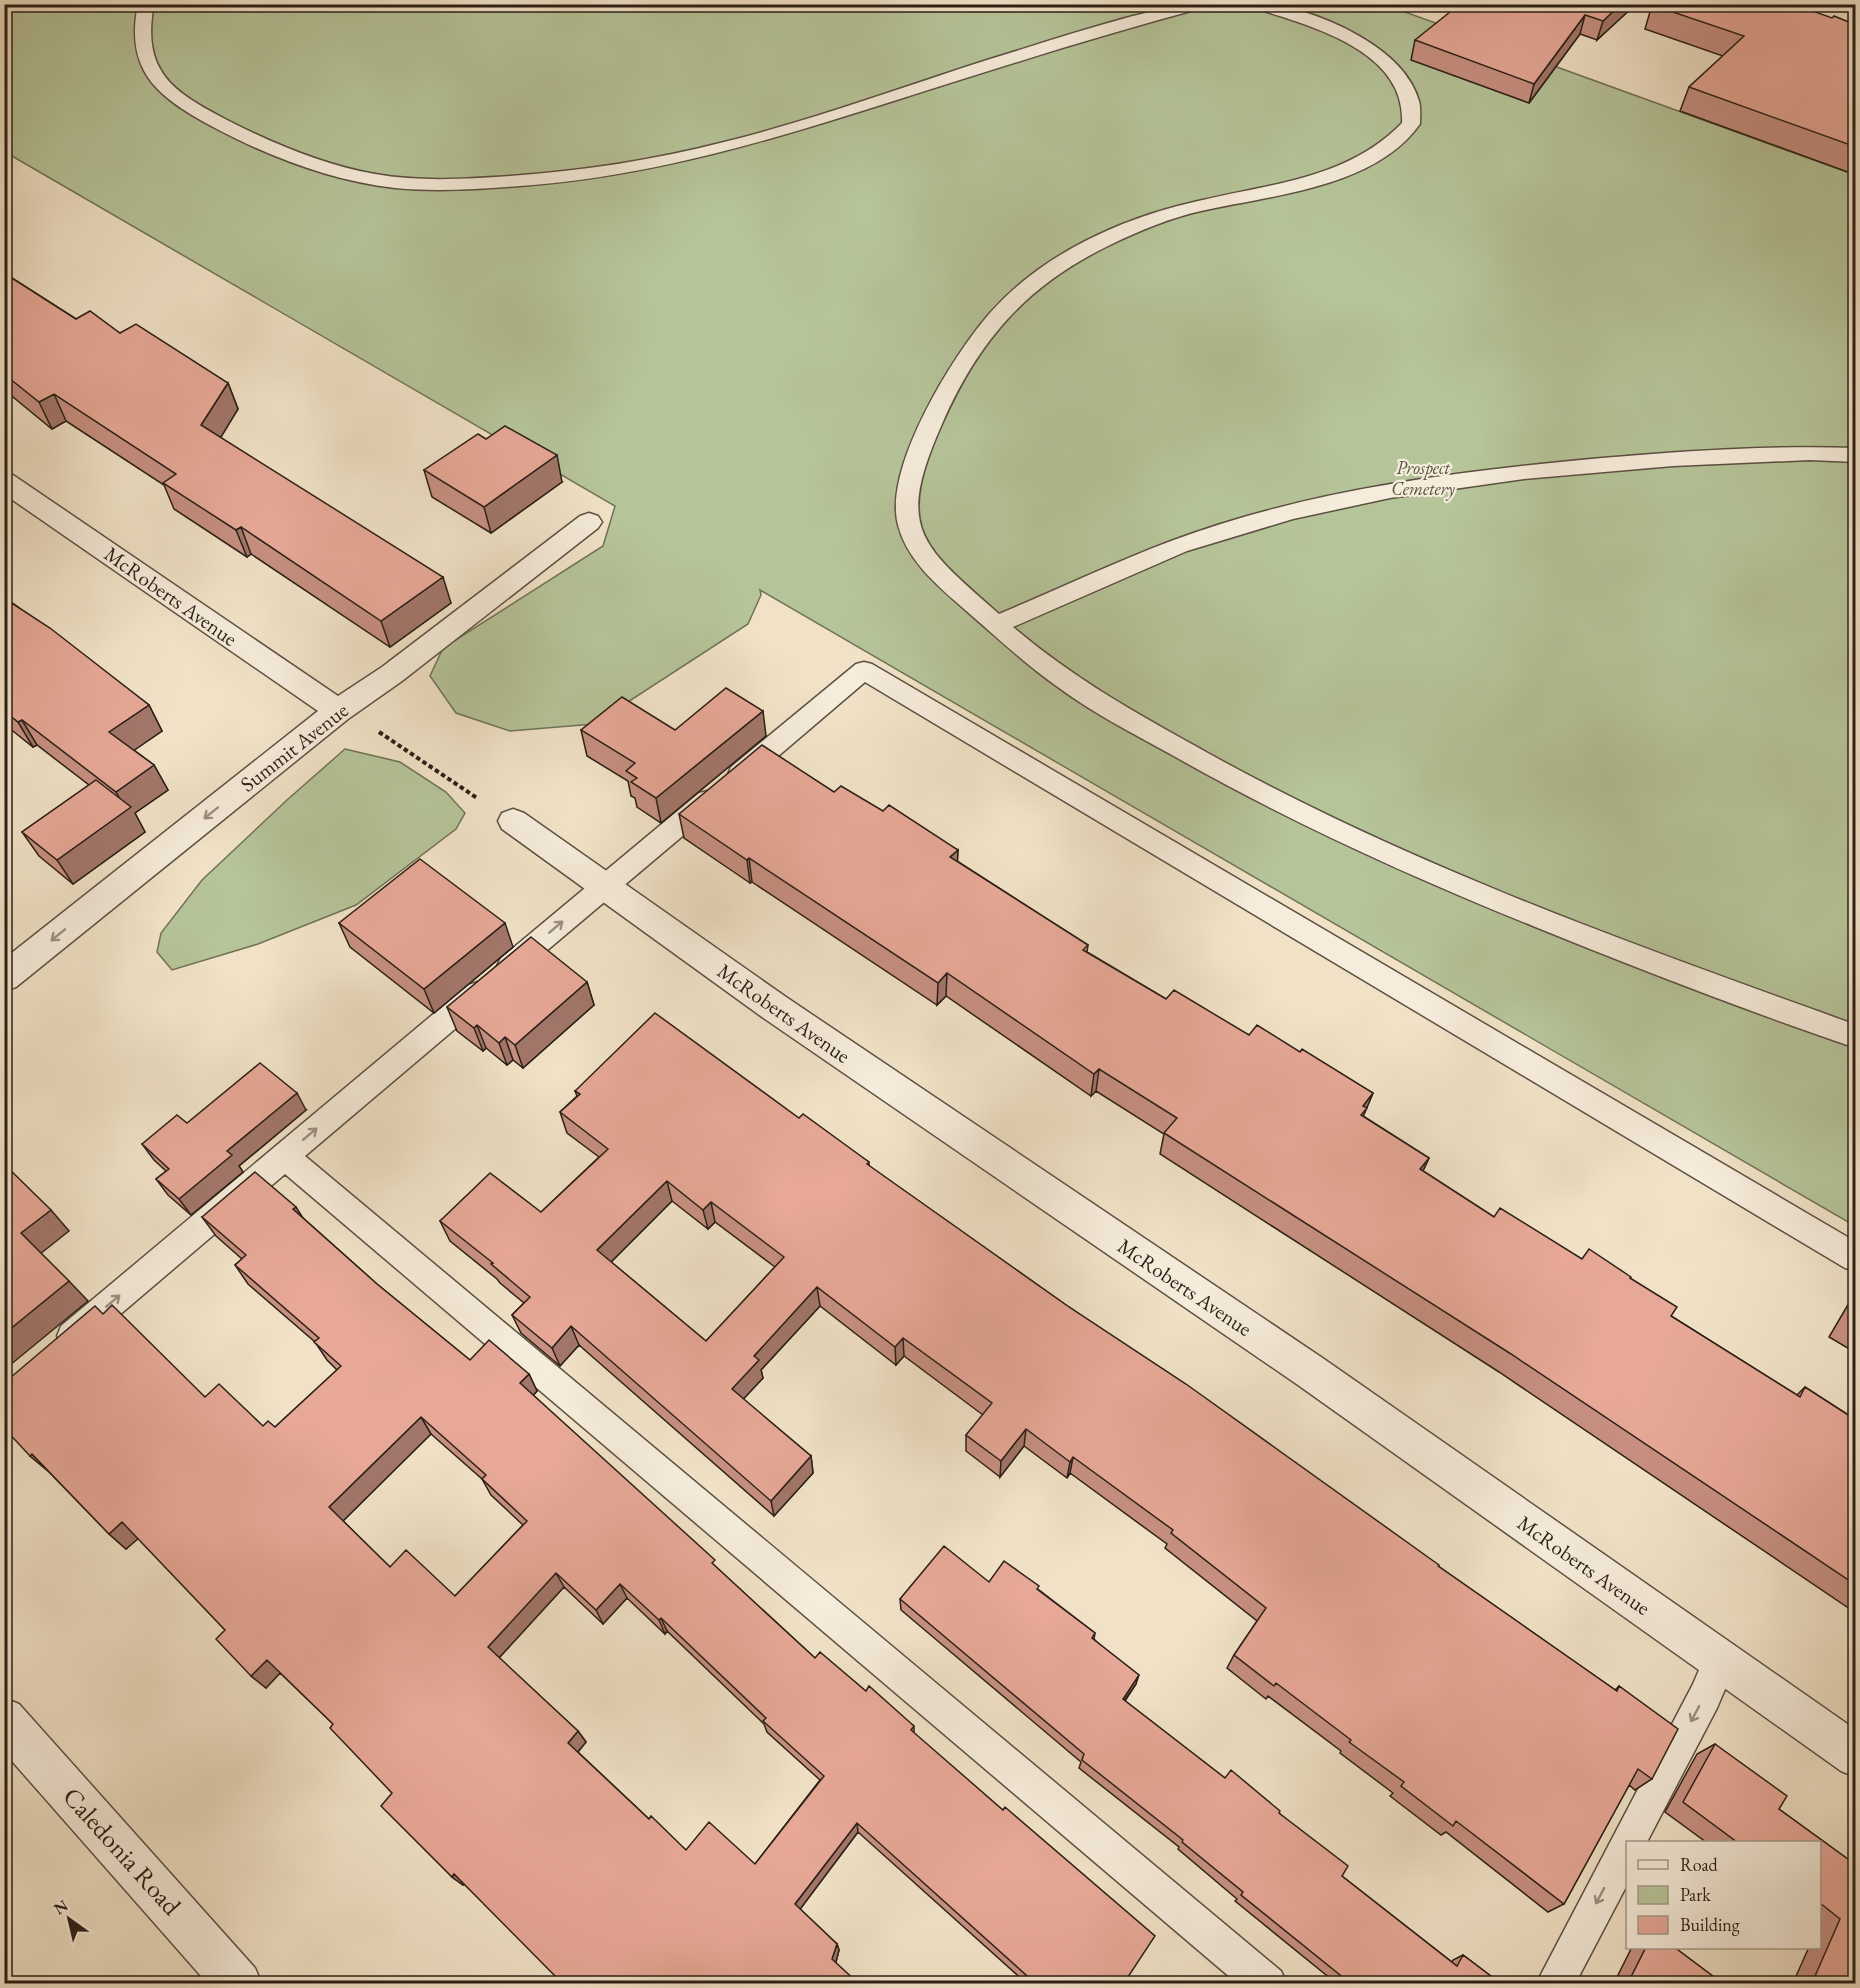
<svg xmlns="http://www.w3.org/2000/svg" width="1860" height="1988" font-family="'EB Garamond',serif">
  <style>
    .green { fill: #b6c499; stroke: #707258; stroke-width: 1.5 }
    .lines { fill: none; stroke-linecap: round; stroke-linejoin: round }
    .service-casing { stroke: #5c5043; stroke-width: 3 }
    .minor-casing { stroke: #5c5043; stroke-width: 3 }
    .tertiary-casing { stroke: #5c5043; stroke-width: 3 }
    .path { stroke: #2b1f17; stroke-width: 4; stroke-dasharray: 4.5 3; stroke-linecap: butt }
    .service { fill: #f6ecdb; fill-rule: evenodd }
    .minor { fill: #f6ecdb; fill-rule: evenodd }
    .tertiary { fill: #f6ecdb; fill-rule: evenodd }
    .wall { fill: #c79082; stroke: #2b1f17; stroke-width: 1.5; fill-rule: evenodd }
    .shaded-wall { fill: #a2766a; stroke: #2b1f17; stroke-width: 1.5 }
    .building { fill: #e7a897; stroke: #2b1f17; stroke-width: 1.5; fill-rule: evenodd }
    .oneway { stroke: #9b9083 }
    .labels { text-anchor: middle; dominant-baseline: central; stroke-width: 4.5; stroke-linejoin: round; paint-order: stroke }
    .far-park-label { font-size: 18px; font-style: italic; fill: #55513e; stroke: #f6ecdb }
    .street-label { font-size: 21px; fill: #2b1f17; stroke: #f6ecdb }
    .near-street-label { font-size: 26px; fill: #2b1f17; stroke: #f6ecdb }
  </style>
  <rect width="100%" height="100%" fill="#f1e2c7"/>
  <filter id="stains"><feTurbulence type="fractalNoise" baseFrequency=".00333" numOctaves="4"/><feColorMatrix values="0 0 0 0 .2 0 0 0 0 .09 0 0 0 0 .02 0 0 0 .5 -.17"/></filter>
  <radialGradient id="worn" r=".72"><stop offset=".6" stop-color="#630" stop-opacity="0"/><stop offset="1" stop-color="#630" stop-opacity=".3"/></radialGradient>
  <!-- green -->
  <path class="green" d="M1383,4l472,171v1051l-1095,-636 1,5 -13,29 -154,100 -84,7 -54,-18 -26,-37 13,-28 160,-102 12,-40 -610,-354v-147z
    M345,749l55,13 46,30 19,21 -9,16 -100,76 -98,39 -86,26 -15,-18 4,-19 41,-53 85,-80z"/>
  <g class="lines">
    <!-- service casing -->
    <g class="service-casing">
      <path id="service" d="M138,4h16c-13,68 19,88 73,116 47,24 97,45 148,54 45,8 90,5 135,2 72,-5 144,-16 214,-34 89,-22 176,-54 263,-82 49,-15 97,-31 146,-44 15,-3 30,-9 46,-11 9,-2 19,-1 29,-1l-2,3c-102,27 -202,59 -303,91 -128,41 -248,78 -383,88 -41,3 -83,6 -125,2 -63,-7 -125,-31 -180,-60 -56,-30 -91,-55 -77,-124z
        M1249,4c9,0 19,-1 28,1 49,10 127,43 142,96 2,7 1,15 1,23 -45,64 -149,71 -219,87 -31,7 -60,19 -89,33 -84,40 -133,95 -170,180 -47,106 -22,120 57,190 57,-24 114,-51 172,-73 135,-51 287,-70 431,-83 84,-7 169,-13 254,-10v14l-46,-2 -137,6 -149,13 -134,19 -97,21 -106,32 -174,76c61,52 123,86 193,125 206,115 429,193 650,273v23c-109,-37 -217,-79 -323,-122 -124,-50 -245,-105 -361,-171 -40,-22 -81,-43 -117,-70 -30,-21 -56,-46 -84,-70 -28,-25 -63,-51 -73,-90 -15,-57 55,-170 92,-212 51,-58 129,-94 204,-111 73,-18 153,-22 208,-79 4,-74 -95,-98 -151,-116z
        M864,662l8,2 984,578v29l-11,-3 -980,-586 -116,99 -9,2 -9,-2 -3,-7 3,-7 125,-103z
        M708,791l9,2 3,7 -3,7 -198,167 -9,3 -9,-3 -4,-8 4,-8 198,-165z
        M478,982l10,3 3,8 -3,8 -183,155 976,815 6,13h-49l-953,-810 -202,172 -11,4 -11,-4 -4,-10 4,-10 407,-341z
        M1720,1644l12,5 5,12 -20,47 -70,134h-19v41l-53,101h-39l157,-300 15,-35z"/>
    </g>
    <!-- minor casing -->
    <g class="minor-casing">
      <path id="minor" d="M4,473l9,2 325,221 44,-29 198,-151 9,-3 9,3 4,6 -4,6 -196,153 -54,38 -332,268 -12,4v-32l314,-248 -314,-217z
        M513,809l11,4 262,184 538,362 532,371v47l-15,-6 -543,-386 -536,-368 -260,-188 -4,-8 4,-8z"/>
    </g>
    <!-- tertiary casing -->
    <g class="tertiary-casing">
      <path id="tertiary" d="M4,1698l15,6 236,264 7,16h-54l-204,-232z"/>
    </g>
    <!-- path -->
    <path class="path" d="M379,732l98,66"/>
    <!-- service -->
    <use href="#service" class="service"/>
    <!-- minor -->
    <use href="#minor" class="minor"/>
    <!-- tertiary -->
    <use href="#tertiary" class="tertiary"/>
  </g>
  <!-- wall -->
  <path class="wall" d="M1636,4l-39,36 -17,-6 -51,69 -118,-43 4,-20z
    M1652,5l180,13 24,7v150l-176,-64 9,-24 34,-31 -78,-27z
    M4,273l72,46 44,14 108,50 10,26 -18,29 231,165 -61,44 -139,-93 -4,3 -73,-48 -10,-24 -98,-64 -14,8 -39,-32 -9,-17z
    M424,470l138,12 -71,51 -59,-36z
    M4,596l2,2 143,107 13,26 -28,19 20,15 14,25 -33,23 10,19 -72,52 -34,-28 -17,-24 67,-47 -52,-40 -4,2 -29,-23z
    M581,730h94l91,6 -105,87 -24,-16 -2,-9 -4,-2 -3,-15 -41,-25z
    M834,792l49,19 75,39 -1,11 131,84 -1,7 79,47 83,36 51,17 73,41 -10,23 66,42 -6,13 71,46 88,42 48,19 41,38 126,79 8,-8 51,33v193l-357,-241 -339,-218 4,-20 -68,-43 -5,5 -145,-100 -9,9 -185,-123 -2,1 -66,-45 -5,-24z
    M339,923l174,24 -79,66 -84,-66z
    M587,982l7,23 -71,63 -10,-8 -6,5 -21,-17 -3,3 -26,-20 -10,-24z
    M575,1091l224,27 70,44v4l200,141 546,383 4,-4 33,93 -17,11 -6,-5 -65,119 -16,8 -102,-80 -5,3 -51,-39 3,-3 -53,-40 1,-2 -73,-55 -2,3 -39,-31 7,-13 23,-34 -92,-73 2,-4 -97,-71 -3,5 -43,-32 -24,31 -34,-26v-16l17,-20 -79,-59 -8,9 -76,-59 -59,64 2,8 -20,21 68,57 2,17 -39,43 -195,-171 -19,21 -39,-33 -9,-18 12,-12 -24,-20 -3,-4 -47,-38 -10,-20 101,-9 58,-55 -32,-24 -7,-21 17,-16zM672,1201l36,28 7,-7 60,45 -69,74 -95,-79z
    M306,1110l-67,56 4,6 -52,43 -23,-20 -12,-16 10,-8 -12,-11 -12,-16 45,-21z
    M202,1217l101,1 74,66 93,76 59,14 8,17 -4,4 184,173 98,90 51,33 48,35v7l210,250h-98l-168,-151 -58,77 37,35 2,6 -3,12 -372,-78 -1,1 -11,-8 -60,-84 -59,-69 -53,-51 -14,15 -15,-12 -26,-46 -87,-92 -12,11 -17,-15 -61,-63 -18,-15 73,-142 102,83 58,29 12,1 62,-57 -10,-10 -12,-18 -67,-58 -13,-19 7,-6 -26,-23zM431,1434l51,45 9,16 32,30 -68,71 -65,-29 -47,-46zM564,1587l39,37 24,-26 38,36 2,-3 97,93 3,8 53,48 -65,84 -69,-14 -37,-31 -71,-67 8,-10 -8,-11 -79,-73z
    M1856,1291v62l-27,-16z
    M989,1582l50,8 56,43 -1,6 42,45 -11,17 100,77 54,35 63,63 110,86 1,-2 10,-5 37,28h-164l-101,-82 2,-2 -59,-50 1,-2 -100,-79 2,-6 -180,-152 -1,-11z
    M1715,1744l64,65 70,51 7,-2v125h-63l16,-36h11v-105h-114l-41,-30 32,-58z
    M1632,1947h42l48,36h-108z"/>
  <!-- shaded-wall -->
  <path class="shaded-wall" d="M1621,4h15l-39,36 6,-19z
    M1585,15l-5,19 -51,69 5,-19z
    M228,383l10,26 -26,43 -11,-27z
    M54,394l12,27 -14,8 -13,-27z
    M557,455l5,27 -71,51 -7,-26z
    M241,527l10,27 -4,3 -11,-27z
    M443,577l8,26 -61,44 -9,-26z
    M149,705l13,26 -39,27 -14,-26z
    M763,711l3,25 -105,87 -5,-25z
    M22,720l15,25 -4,2 -15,-25z
    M154,765l14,25 -33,23 10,19 -72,52 -16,-24 69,-50 -10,-18z
    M958,850l-1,24 -7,-17z
    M749,858l3,24 -2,1 -3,-23z
    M505,923l8,24 -79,66 -10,-24z
    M947,973l-1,23 -9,9 1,-22z
    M587,982l7,23 -71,63 -8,-23z
    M477,1025l9,23 -3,3 -9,-23z
    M505,1037l8,23 -6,5 -8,-22z
    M1099,1069l-3,22 -5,5 3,-22z
    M297,1093l9,17 -67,56 4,6 -52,43 -12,-16 48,-48z
    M1373,1093l-15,36 5,-23z
    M1429,1158l-10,21 1,-10z
    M667,1181l5,20 -69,69 -6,-20z
    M711,1202l4,20 -7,7 -5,-19z
    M296,1207l12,19 -15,-17z
    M51,1210l18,21 -29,23 -19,-21z
    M69,1281l19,20 -84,69v-36z
    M817,1287l3,19 -59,64 2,8 -27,29 -4,-18 22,-33z
    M571,1326l8,19 -19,21 -8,-18z
    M903,1338l1,18 -8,9 -1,-18z
    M529,1374l8,17 -8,9 -9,-17z
    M421,1417l10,17 -89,88 -13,-15z
    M1026,1429l-2,17 -24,31 1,-16z
    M32,1454l17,18 -19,-16z
    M811,1456l2,17 -39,43 -3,-15z
    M1073,1457l-3,16 -3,5 3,-16z
    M122,1522l18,15 -14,12 -17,-15z
    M556,1573l8,14 -67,73 -9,-13z
    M620,1584l7,14 -24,26 -7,-14z
    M661,1618l6,13 -2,3 -6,-14z
    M267,1660l14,12 -15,16 -15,-12z
    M1139,1675l-3,9 -17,24 4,-9z
    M578,1731l8,11 -10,12 -8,-11z
    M857,1823l1,9 -60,80 -3,-8z
    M454,1874l11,9 -2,2 -11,-8z
    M837,1944l2,6 -4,16 -3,-7z"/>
  <!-- building -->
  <path class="building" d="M1460,4h161l-18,17 -18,-6 -51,69 -119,-44z
    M1653,4h140l39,14 2,-2 22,9v122l-167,-60 55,-51 -92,-31z
    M4,273l72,46 14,-8 30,22 16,-9 92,59 -27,42 242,152 -62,44 -140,-94 -5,3 -73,-47 13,-9 -122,-80 -15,8 -35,-28v-6l5,-2 -5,-3z
    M505,426l52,29 -73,52 -60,-37 54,-36 8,5z
    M4,598l46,30 99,77 -40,27 45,33 -38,27 -94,-72 -4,2 -14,-11z
    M726,688l37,23 -107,87 -25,-16 6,-4 -11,-7 9,-8 -54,-33 41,-33 53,33z
    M762,745l72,47 7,-6 42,25 6,-6 69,45 -8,7 138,88 -5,5 83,49 8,-9 75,45 8,-10 43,27 2,-3 71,44 -10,13 4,2 -6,7 68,43 -9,11 74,48 6,-9 82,51 7,-10 42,28 -1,1 47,29 -6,9 129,81 5,-10 51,33v165l-345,-231 -347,-221 13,-15 -78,-49 -5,5 -147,-101 -9,10 -189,-125 -2,2 -68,-46z
    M96,780l35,27 -74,53 -35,-28z
    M420,859l85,64 -81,66 -85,-66z
    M531,937l56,45 -72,63 -10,-8 -6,6 -22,-18 -3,3 -27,-21z
    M655,1013l144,105 4,-4 66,48 -2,2 202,143 117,77 253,181 -1,1 179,125 2,-5 59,43 -26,50 -14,-10 -74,135 -108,-83 -3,5 -52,-40 3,-4 -55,-40 2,-2 -75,-57 -2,3 -40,-31 32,-47 -95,-75 2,-3 -100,-73 -3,5 -44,-33 -25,32 -35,-26 26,-32 -89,-65 -8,9 -78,-60 -63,69 5,4 -27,29 79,67 -40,45 -200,-175 -19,22 -40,-33 18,-18 -39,-33 2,-1 -53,-42 50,-48 51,39 67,-63 -48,-37 20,-18 -5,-3zM667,1181l36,29 8,-8 73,55 -78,84 -109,-91z
    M260,1063l37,30 -70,58 5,4 -53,44 -23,-20 13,-10 -27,-25 35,-29 10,8z
    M4,1164l47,46 -30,23 48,48 -65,53z
    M255,1172l41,35 -3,2 84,75 93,76 19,-20 40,34 -9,9 195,177 -3,3 103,95 5,-6 46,39 3,-5 45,40 -3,4 92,80 2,-3 150,129 -31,47h-89l-178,-160 -62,81 42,40 -5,15 26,24h-296l-108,-109 -2,3 -71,-71 11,-13 -62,-65 3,-4 -66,-64 -16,16 -35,-37 9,-9 -103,-108 -13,12 -77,-80 -2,2 -26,-28v-45l91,-77 8,8 9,-9 93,92 14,-13 44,42 5,-5 7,6 66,-61 -27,-24 5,-4 -84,-73 11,-10 -44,-38zM421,1417l65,58 -4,4 45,42 -72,75 -49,-46 -16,17 -61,-60zM556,1573l40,37 24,-26 39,36 2,-2 105,100 -3,3 61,55 -69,88 -46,-42 -23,28 -35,-34 -2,3 -81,-76 10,-12 -90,-84z
    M1856,1305v18l-8,-5z
    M944,1546l45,36 15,-21 35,25 -2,3 58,44 -3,5 47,37 -16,24 102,79 6,-8 49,41 -1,2 69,53 -6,10 115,90 6,-11 37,28h-150l-109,-88 2,-3 -61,-50 1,-2 -101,-80 2,-6 -184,-155z
    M1715,1744l72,52 -8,13 77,56v118h-44l28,-64 -20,-16v-61h-83l-54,-40z
    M1646,1947h28l48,36h-94z"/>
  <!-- one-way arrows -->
  <defs><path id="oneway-shaft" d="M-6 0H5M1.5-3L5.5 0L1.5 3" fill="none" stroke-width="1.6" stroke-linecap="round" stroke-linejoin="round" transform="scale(1.5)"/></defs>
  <g class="oneway">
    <use href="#oneway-shaft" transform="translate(211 813) rotate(141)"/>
    <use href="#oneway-shaft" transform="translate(556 927) rotate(-40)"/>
    <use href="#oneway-shaft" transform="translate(58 935) rotate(141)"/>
    <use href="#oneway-shaft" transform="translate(310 1134) rotate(-40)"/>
    <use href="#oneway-shaft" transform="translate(113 1301) rotate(-40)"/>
    <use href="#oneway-shaft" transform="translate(1695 1714) rotate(118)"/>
    <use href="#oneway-shaft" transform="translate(1600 1896) rotate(118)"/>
  </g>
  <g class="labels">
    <!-- far-park labels -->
    <g class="far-park-label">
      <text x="1423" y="467">Prospect<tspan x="1423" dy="21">Cemetery</tspan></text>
    </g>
    <!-- street labels -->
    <g class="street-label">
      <text transform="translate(171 596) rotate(35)">McRoberts Avenue</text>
      <text transform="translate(294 747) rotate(-38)">Summit Avenue</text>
      <text transform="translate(784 1013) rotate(35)">McRoberts Avenue</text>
      <text transform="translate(1185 1287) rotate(34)">McRoberts Avenue</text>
      <text transform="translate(1584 1565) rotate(35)">McRoberts Avenue</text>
    </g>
    <!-- near-street labels -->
    <g class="near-street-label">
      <text transform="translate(122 1851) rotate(48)">Caledonia Road</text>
    </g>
  </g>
  <!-- margin -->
  <rect width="1860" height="1988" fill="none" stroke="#f1e2c7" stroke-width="24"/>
  <rect x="6" y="6" width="1848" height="1976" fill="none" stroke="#2b1f17" stroke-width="3"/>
  <rect x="12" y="12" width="1836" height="1964" fill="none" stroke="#2b1f17" stroke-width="1.5"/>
  <!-- legend -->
  <rect x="1626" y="1841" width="195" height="108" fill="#f6ecdb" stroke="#a59a8d" stroke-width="1.5"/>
  <rect x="1638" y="1860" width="30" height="9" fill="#f6ecdb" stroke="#a59a8d" stroke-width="1.5"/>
  <text x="1680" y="1871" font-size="18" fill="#2b1f17">Road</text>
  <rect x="1638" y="1886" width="30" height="18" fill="#b6c499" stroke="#a59a8d" stroke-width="1.5"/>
  <text x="1680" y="1901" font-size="18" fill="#2b1f17">Park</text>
  <rect x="1638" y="1916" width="30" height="18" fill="#e7a897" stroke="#a59a8d" stroke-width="1.5"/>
  <text x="1680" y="1931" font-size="18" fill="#2b1f17">Building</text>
  <!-- north arrow -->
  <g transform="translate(69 1919) rotate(326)" stroke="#f6ecdb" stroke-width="4.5" paint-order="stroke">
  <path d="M0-4.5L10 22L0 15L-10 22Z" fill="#2b1f17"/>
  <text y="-9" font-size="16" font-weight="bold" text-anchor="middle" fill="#2b1f17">N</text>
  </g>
  <rect width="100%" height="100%" filter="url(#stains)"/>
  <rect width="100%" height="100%" fill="url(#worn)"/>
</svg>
